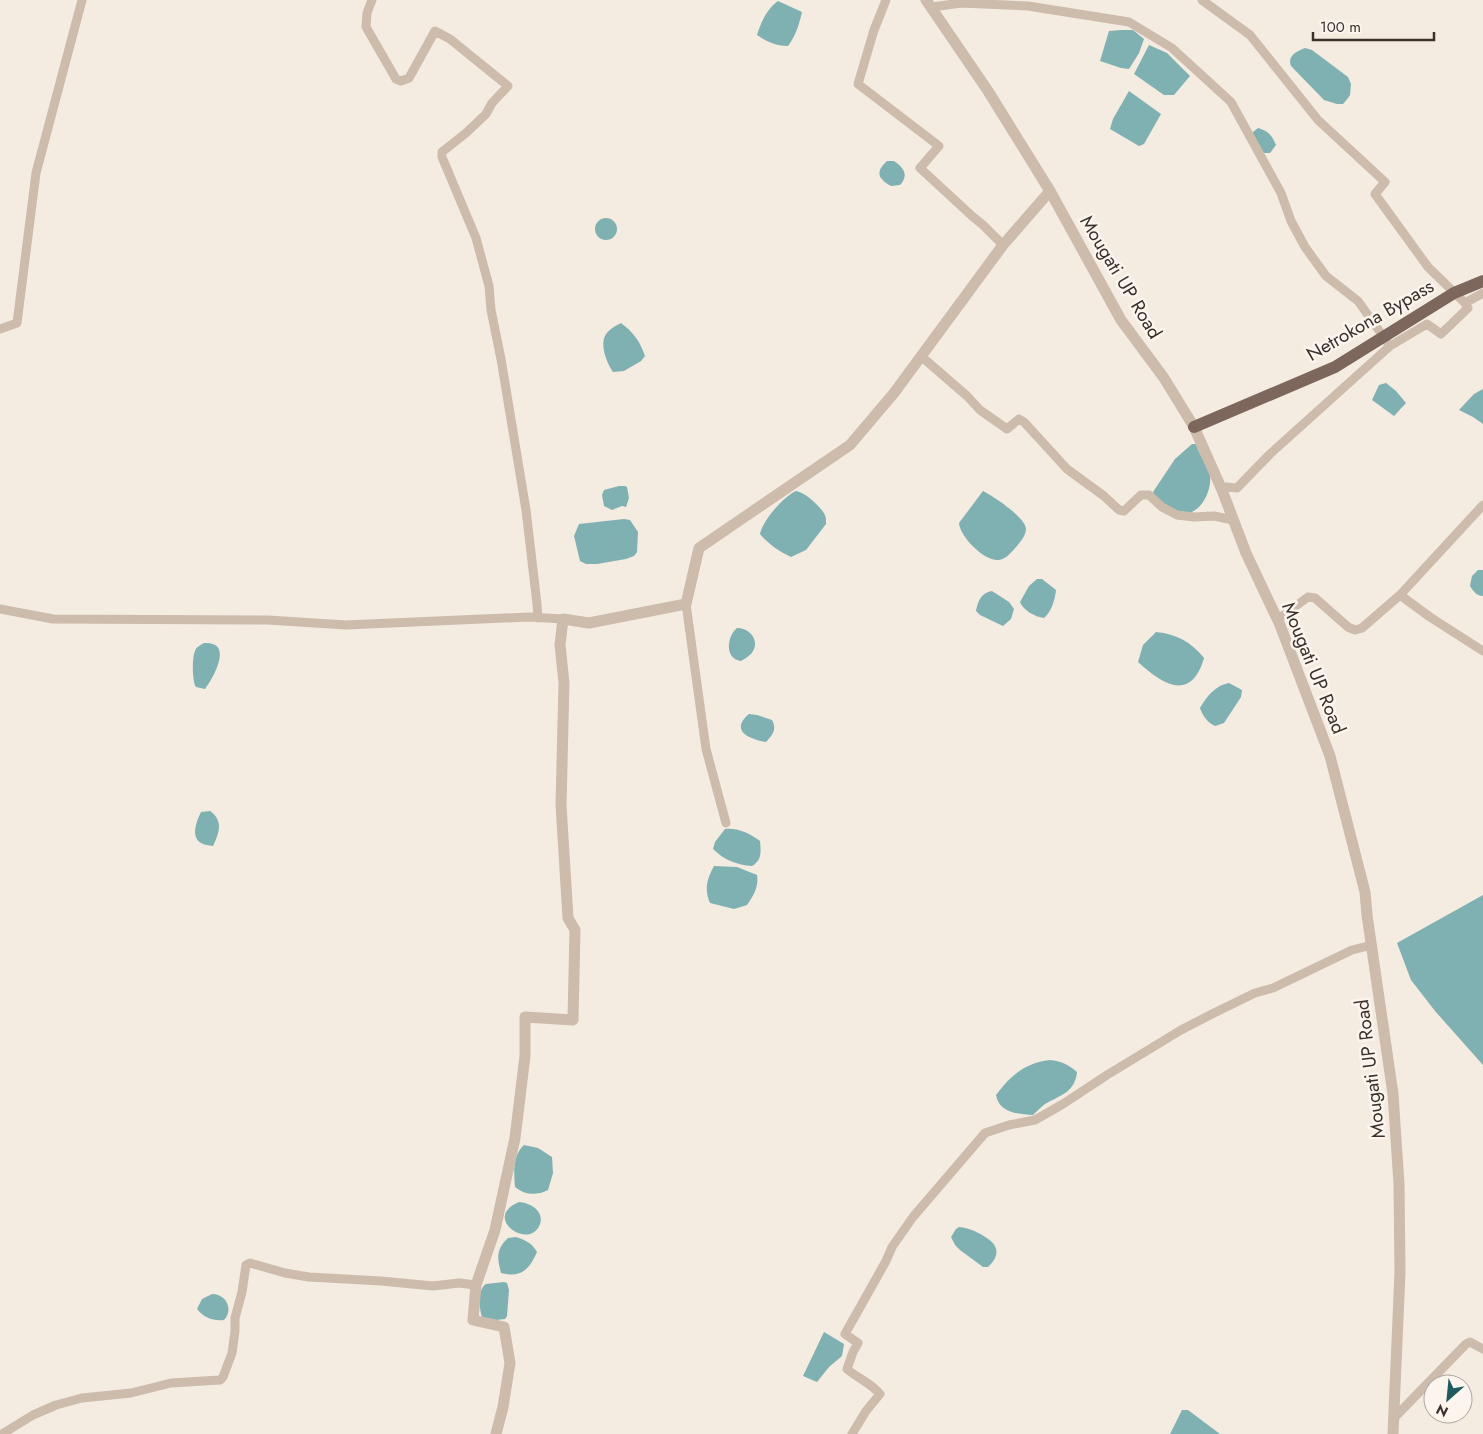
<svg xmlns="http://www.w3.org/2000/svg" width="1483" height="1434" font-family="Jost,sans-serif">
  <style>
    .water { fill: #7fb0b2 }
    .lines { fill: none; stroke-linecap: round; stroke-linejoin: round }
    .minor { stroke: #cdbbac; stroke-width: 9 }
    .tertiary { stroke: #cdbbac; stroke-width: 11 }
    .primary { stroke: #7d675c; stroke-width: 12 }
    .labels { text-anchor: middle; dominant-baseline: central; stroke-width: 5; stroke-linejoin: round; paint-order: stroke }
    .street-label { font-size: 19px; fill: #3b302b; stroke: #fbf5ee }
  </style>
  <rect width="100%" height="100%" fill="#f4ebe1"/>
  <!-- water -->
  <path class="water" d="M778,1l24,11c-3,13 -6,23 -14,34 -12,0 -21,-4 -31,-11 4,-13 10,-26 21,-34z
    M1121,30h12l11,9 -5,14 -10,16 -8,-1 -21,-7 9,-30z
    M1149,45l18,8 23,23 -16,19h-10l-30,-21z
    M1305,48l7,2 36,27 3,7 -1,11 -2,3 -5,6h-6l-13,-4 -33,-34c-4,-10 6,-15 14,-18z
    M1129,91l32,23 -17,30 -5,2 -29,-17 3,-10z
    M1258,128c10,3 14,7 18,17l-6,8h-6l-11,-14v-7z
    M887,161h7c10,7 15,14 6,24l-9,1c-13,-7 -16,-14 -4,-25z
    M595 229a11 11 0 1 1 22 0a11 11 0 1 1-22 0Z
    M621,323c12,9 19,18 24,33l-4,5 -17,10 -11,1c-6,-9 -13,-26 -8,-36 3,-6 10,-10 16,-13z
    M1386,383l10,8 10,12 -12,13 -22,-16 7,-15z
    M1483,389v35l-10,-7 -14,-7 15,-16z
    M1192,444h4c3,11 12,21 14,32 2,16 -11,41 -29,37 -7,-1 -20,-12 -26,-16l-2,-5 22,-33z
    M619,486h6l2,1 2,11 -3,9 -4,-1 -10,4 -8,-4 -2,-11 2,-5z
    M796,491c9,1 25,16 29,24 1,3 1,6 1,9l-20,26 -15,7c-11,-5 -23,-13 -31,-23 3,-14 23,-37 36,-43z
    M983,491c10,5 42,26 43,38 0,6 -5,12 -9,17 -5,5 -10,13 -18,14 -14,2 -39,-23 -40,-37z
    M624,519l6,1 8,12 -1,20 -3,4 -8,3 -29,5h-11l-6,-3 -6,-25 5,-12z
    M1478,570h5v26c-6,0 -10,-5 -13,-10l2,-10z
    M1037,579h5l14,11c-1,10 -5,22 -12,28 -9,-1 -21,-8 -24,-16l9,-16z
    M992,591l17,11 5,7 -3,10 -8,7 -23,-11 -4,-4c2,-10 5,-18 16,-20z
    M737,628c14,0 24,14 14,26 -3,3 -7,5 -10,7 -17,-2 -14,-25 -4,-33z
    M1156,632c21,2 35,10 48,26 -13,45 -42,26 -66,4l5,-17z
    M204,643c30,-2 10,34 1,46l-9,-2c-4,-5 -4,-30 -1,-36 1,-4 6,-6 9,-8z
    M1229,683l13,7 -1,7 -17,26 -9,3c-8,-4 -12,-10 -15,-18 7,-12 16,-23 29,-25z
    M749,714l8,1 15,5c5,9 1,15 -6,22 -16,-3 -37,-11 -17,-28z
    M210,811c14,10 9,22 3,35 -4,-1 -9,-1 -12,-3 -11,-6 -4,-23 0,-31z
    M725,829c13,-1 24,4 35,12 1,11 2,19 -8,25 -15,-1 -28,-6 -39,-17l2,-7z
    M714,866l23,1 20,8c2,12 -4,21 -10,30l-13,4 -24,-6c-6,-14 -3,-24 4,-37z
    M1483,895v170l-48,-54 -24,-31 -14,-37z
    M1050,1060c11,1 18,4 27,12 -2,20 -16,23 -32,32 -4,3 -8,7 -12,11 -15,-1 -34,-2 -37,-20 15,-20 29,-32 54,-35z
    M524,1145l14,3 14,9 1,16 -5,17c-12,6 -23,5 -33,-3 -1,-14 -3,-31 9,-42z
    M519,1202c14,1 28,12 19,26 -13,20 -55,-11 -19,-26z
    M959,1227c10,0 36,12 37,22 2,7 -3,13 -8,18h-5l-23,-17 -5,-5 -4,-8 5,-8z
    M516,1237c9,3 16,6 21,15 -8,18 -16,26 -36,21 -4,-15 -5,-24 7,-35z
    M504,1282l3,1 2,7 -2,26 -2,3 -9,1 -14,-3c-3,-10 -5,-27 4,-33z
    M212,1294c14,0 22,15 12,26 -11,1 -20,-2 -27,-11l5,-10z
    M824,1332l20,12 -2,12 -13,11 -12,15 -14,-6z
    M1182,1410h6l32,24h-50z"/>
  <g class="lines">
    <!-- minor -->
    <path class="minor" d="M372,0l-5,13 -1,14 30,52 5,2 8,-3 26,-47 15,8 58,47 -16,17 -6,11 -20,19 -24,19v5l34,81 13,48 2,24 10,49 25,151 11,94 1,14
      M886,0l-12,30 -16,54 81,62 -19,22 52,48 11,9 20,20
      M1202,0l48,35 68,85 67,62 -10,12 53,73 37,36 18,-10
      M932,7l29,-4 67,3 101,16 43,26 59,54 50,91 10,28 14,26 21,29 32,25 32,45 -120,108 -33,34 -11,-1 -4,3
      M0,329l17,-6 19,-150 46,-173
      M1390,346l37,-22 14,10 27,-26 -3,-5
      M922,357l45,39 13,14 27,19 12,-10 5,3 43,47 37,27 15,14 5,1 17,-16h8l13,12 15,8 17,2 20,-1 19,4
      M1400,595l30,22 53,34
      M686,604l20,145 20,74
      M0,609l53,10 215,1 78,5 183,-8 34,2
      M1277,620l31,-23 7,1 33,29 7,3 7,-2 38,-33 83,-90
      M1394,1418l72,-74 4,-2 13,7
      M2,1434l31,-19 23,-10 26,-7 49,-5 40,-10 49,-3 3,-3 9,-24 3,-22v-13l7,-26 4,-27 4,-2 35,10 24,4 72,4 52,5 26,-3 17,2
      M852,1434l14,-23 14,-17c-9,-11 -23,-16 -33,-25l6,-17 5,-9 -13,-9 41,-73 6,-14 21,-30 72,-84 24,-8 26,-5 28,-16 44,-29 74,-45 33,-17 41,-20 18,-5 79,-38 20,-5"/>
    <!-- tertiary -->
    <path class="tertiary" d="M926,0l62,91 62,100 71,129 43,58 30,49 28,63 24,63 34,72 50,131 35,136 2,23 26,179 6,90 1,88 -7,162
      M496,1434l7,-27 7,-44 -6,-36 -31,-7 3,-35 19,-55 20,-92 10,-82v-39l48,3 2,-90 -7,-12 -7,-113 3,-122 -4,-38 3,-26 26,4 97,-19 13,-56 151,-103 44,-52 109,-148 47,-54"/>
    <!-- primary -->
    <path class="primary" d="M1194,427l141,-60 119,-74 29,-12"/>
  </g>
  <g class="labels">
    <!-- street labels -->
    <g class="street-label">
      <text transform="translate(1121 277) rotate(59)">Mougati UP Road</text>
      <text transform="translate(1370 320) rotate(-30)">Netrokona Bypass</text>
      <text transform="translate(1314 668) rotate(68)">Mougati UP Road</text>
      <text transform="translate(1370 1069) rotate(-97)">Mougati UP Road</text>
    </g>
  </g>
  <!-- north arrow -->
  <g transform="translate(1448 1399) rotate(207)"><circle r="24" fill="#fbf5ee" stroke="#aea6a0"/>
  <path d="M0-4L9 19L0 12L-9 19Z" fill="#1f5a5e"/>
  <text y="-8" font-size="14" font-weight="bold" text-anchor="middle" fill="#3b302b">N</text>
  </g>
  <!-- scale -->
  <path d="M1313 32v8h121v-8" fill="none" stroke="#3b302b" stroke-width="2.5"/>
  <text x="1320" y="32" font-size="15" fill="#3b302b" stroke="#fbf5ee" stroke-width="4" paint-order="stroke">100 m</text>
</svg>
